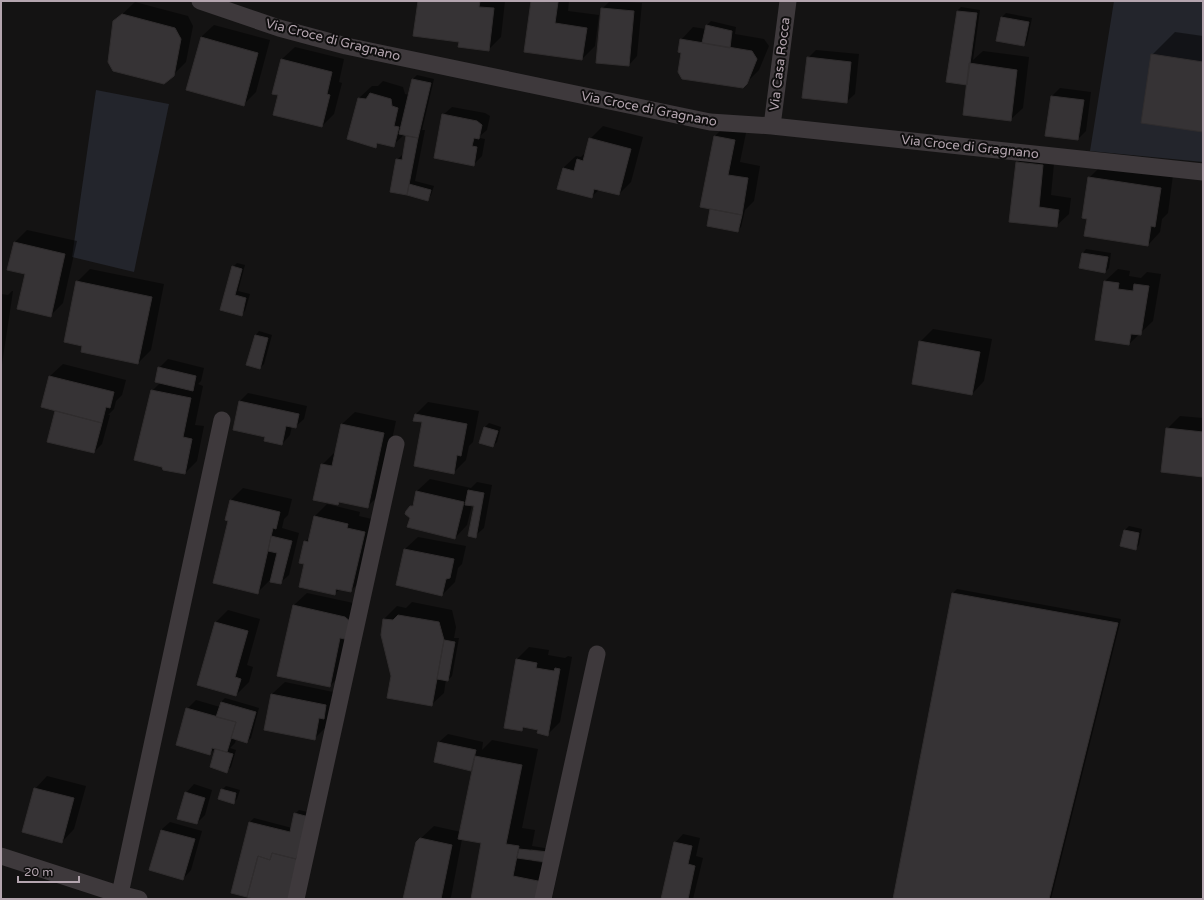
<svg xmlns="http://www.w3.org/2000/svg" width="1204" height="900" font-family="'Varela Round',sans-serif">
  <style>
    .green { fill: #23252c }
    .shadow { fill: #0007 }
    .building { fill: #363335; stroke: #302d2e }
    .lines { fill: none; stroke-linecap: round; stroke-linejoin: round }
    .street { stroke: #3e393c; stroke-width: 17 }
    .labels { text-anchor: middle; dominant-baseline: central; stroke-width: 4; stroke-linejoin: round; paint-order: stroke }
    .street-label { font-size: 13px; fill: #b4a5af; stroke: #0f0e0e }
  </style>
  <rect width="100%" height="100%" fill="#141313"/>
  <!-- green -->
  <path class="green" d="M1114,1h89v161l-113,-11z
    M96,90l73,14 -35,168 -62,-15z"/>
  <!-- shadow -->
  <path class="shadow" d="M419,1h86l-4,36 -13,13 -28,-9z
    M532,1h37l-1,10 31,4 -4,31 -13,13 -57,-8z
    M610,1l32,2 -5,53 -8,9 -27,-56z
    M135,2l53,14 5,10 -7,36 -13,13 -59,-53z
    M961,7l19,3 -7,50 10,-9 46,6 -6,51 -13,12 -42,-36 -11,-73z
    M1006,13l26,5 -5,23 -3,4 -27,-5 5,-23z
    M711,21l25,6 -1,7 29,5 5,7 -10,24 -13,13 -64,-31 -1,-12 12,-13 13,2 1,-4z
    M214,25l56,15 -14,52 -13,13 -42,-68z
    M1175,32l28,4v95l-51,-76z
    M295,47l49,12 -5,23 3,1 -8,31 -12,12 -42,-32 -6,-1 8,-34z
    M816,50l43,4 -4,40 -9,8 -38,-44z
    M417,75l17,4 -12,51h3l-10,51 19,5 -3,9 -3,4 -22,-5 -9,-34 8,-8 2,-15 2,-2 -4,-1 -12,11 -13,-3 -4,4 -17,-48 13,-12h6l5,-5 20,6 2,7 4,1 4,-16z
    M1060,88l31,4 -5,39 -8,8 -26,-43z
    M452,107l33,6 5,3 -3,14 -7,6v2l5,1 -3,17 -9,9 -30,-50z
    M727,124l20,4 -7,34 20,4 -6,35 -9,9 -4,17 -4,4 -29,-6 4,-17 2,-71z
    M603,126l40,11 -12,45 -12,12 -19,-5 -9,8 -28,-29 13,-12 5,1 6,-6 3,-12z
    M1030,150l25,3 -4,42 20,3 -2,16 -13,12 -46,-5 7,-58z
    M1102,165l71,10 -5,38 -6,6 -2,13 -12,13 -60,-27 1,-40z
    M27,230l50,11 -14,62 -12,12 -37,-72z
    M1086,249l25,4 -2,15 -4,4 -25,-4 3,-15z
    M237,263l8,2 -7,26 12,3 -5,17 -4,4 -19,-5 11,-43z
    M90,269l74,15 -13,66 -13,13 -61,-81z
    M1118,269l12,2 -1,5 12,2 6,-6 14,2 -8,47 -24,23 -24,-63z
    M12,291h1l-12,80v-77l7,1z
    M933,329l59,10 -8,42 -12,13 -52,-52z
    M259,331l13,4 -8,29 -4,4 -4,-33z
    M168,359l36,9 -3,13 -3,3 5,2 -8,39 9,1 -7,35 -12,12 -33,-82 9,-9 -2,-14z
    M63,364l63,16 -4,15 -6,6 -2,8 -6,6h2l-8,29 -8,8 -45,-11 7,-31 -14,-3 8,-31z
    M248,393l59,13 -3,13 -9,8 -3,-1 -2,9 -8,9 -16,-8 -32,-7 6,-28z
    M428,402l51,9 -6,31 -4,4 -3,14 -13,13 -30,-51 -8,-2 1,-6z
    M355,412l41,9 -16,73 -13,13 -26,-6 -3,3 -16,-39 13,-13h1l6,-28z
    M1180,416l23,2v58l-36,-47z
    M489,423l12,4 -4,15 -4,4 -13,-4 5,-15z
    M430,479l41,9 6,-6 15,3 -8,43 -9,8v-31h-3l-5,20 -12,13 -44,-21 -1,-10 4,-4 3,-12z
    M243,488l49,11 -4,16 -4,4 -2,9 17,5 -10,42 -9,8 -8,-5 -15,15 -28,-73 2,-20z
    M327,504l33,8 -1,4 17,4 -13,58 -12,13 -11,-2 -6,5 -29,-52 5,-5 4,-20z
    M1129,526l13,3 -3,16 -4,4 -14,-3 4,-16z
    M418,537l48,9 -4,18 -4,4 -3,14 -13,13 -37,-46z
    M957,589l164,30 -70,280h-157l59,-306z
    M307,593l51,11 -16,69 -12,13 -36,-81z
    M412,602l40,8 4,17 -2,11h5l-7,38 -4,4 -2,-1 -2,14 -13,12 -39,-29 -10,-41 2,-16 13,-13 9,2z
    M228,610l32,9 -13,46 6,2 -4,15 -13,13 -20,-73z
    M529,647l20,3 -1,5 17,3 3,-2 4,1 -12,65 -12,12 -9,-5 -14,-2 -3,3 -5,-71z
    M285,682l53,11 -11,33 -13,13 -49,-10 7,-35z
    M225,698l34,10 -8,30 -4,4 -11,-3 -1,4 -5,5 6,2 -5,17 -4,4 -16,-5 6,-20 -7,8 7,-38 -29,-8 8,-8 24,7 1,-5z
    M448,734l35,8 -1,8 10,-10 46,9 -16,79 13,2 -3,16 19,3v3l-20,-3 1,12 27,5 -7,33h-80l11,-56 -21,-4 -11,58 -2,2h-45l13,-57 17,-16 27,6 12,-65 -2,3 -32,-28z
    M47,776l39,10 -12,43 -12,13 -27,-53z
    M194,784l18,6 -7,25 -8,8 -11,-30z
    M226,786l14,4 -3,9 -4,4 -11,-13z
    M299,810l17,4 -4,33 -55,52 -7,-77 4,-4 38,10 3,-14z
    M170,822l32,9 -11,39 -8,9 -22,-49z
    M683,834l17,4 -4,18 7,2 -10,41h-31l13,-56z"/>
  <!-- building -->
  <path class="building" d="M418,1h62l-1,6 15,1 -5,43 -31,-4 1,-5 -46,-6z
    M531,1l27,1 -3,21 32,5 -5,32 -58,-8z
    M601,8l33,3 -5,55 -33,-3z
    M957,11l20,2 -10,72 -21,-3z
    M122,14l53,14 6,11 -7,37 -10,8 -51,-13 -5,-9 5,-41z
    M1001,17l28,5 -5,24 -28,-5z
    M706,25l26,6 -2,17 -28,-5z
    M201,37l57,16 -14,53 -58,-16z
    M680,39l72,12 5,8 -10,25 -4,4 -61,-9 -4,-7 3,-19 -3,-1z
    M1151,54l52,8v70l-62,-9z
    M807,57l44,5 -4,41 -45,-5z
    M281,59l51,13 -5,22 3,1 -8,32 -49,-12 5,-20 -6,-1z
    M969,63l48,7 -6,51 -48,-6z
    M412,79l19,4 -13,55 -19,-4z
    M370,93l21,6 1,7 6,2 -4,18 5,1 -5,20 -17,-4 -1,5 -29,-9 11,-41 8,1z
    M1051,96l33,4 -6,40 -33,-4z
    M442,114l35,7 5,4 -3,14 -5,-1 -2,8 5,1 -3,19 -40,-8z
    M406,136l12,2 -11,57 -17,-3 6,-33 6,1z
    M714,136l21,4 -7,35 20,3 -6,37 -42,-8z
    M589,138l42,11 -12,46 -25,-6 -2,9 -35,-9 6,-21 11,3 3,-12 6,2z
    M1016,162l27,3 -4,42 20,3 -2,17 -48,-5z
    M1088,177l73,11 -6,39 -4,-1 -3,20 -64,-10 3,-17 -5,-1z
    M409,184l22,6 -3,11 -21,-6z
    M710,209l32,6 -4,17 -31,-6z
    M14,242l51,12 -14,63 -34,-8 8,-35 -18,-4z
    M1082,253l26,4 -3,16 -26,-5z
    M232,266l10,3 -7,26 11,3 -4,18 -22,-6z
    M76,281l76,16 -14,67 -57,-12 1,-6 -18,-4z
    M1104,281l15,2 -1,6 15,2 1,-7 15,2 -8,49 -10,-1 -2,11 -34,-5z
    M255,335l13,3 -8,31 -14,-4z
    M919,341l61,11 -8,43 -60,-11z
    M158,367l38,9 -3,15 -38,-9z
    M49,376l65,16 -4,16 -4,-1 -4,16 -61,-16z
    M151,390l40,8 -8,39 9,2 -7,35 -22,-4 -1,-3 -28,-7z
    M239,401l60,13 -3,14 -10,-2 -4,19 -18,-4 1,-4 -32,-7z
    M55,411l47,12 -8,30 -47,-11z
    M415,414l52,10 -6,32 -4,-1 -3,19 -40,-8 8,-44 -9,-1z
    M341,424l43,9 -16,75 -29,-6 -1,3 -25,-5 8,-36 11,2z
    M484,427l14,4 -5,16 -14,-4z
    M1166,428l37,4v45l-42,-5z
    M468,490l16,3 -8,45 -8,-2 6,-30 -9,-1z
    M416,491l48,11 -9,37 -48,-12 3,-9 -5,-4 1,-3 4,-5h3z
    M230,500l50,12 -4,17 -3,-1 -15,66 -45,-11 15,-62 -3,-1z
    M314,516l34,8 -1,4 18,4 -14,60 -15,-3 -1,6 -36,-8 5,-23 -5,-1 5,-22 4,1z
    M1124,530l15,3 -3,17 -16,-4z
    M271,536l21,5 -11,43 -11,-2 7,-29 -9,-2z
    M404,549l50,10 -4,19 -4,1 -4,17 -46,-11z
    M952,593l166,30 -69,276h-156z
    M293,605l52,12 7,6 -3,17 -9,-2 -10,49 -53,-11z
    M398,615l41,7 5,18 -12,66 -45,-8 4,-22 -10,-41 2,-16 10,1z
    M215,622l33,9 -13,46 6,2 -5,17 -39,-11z
    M444,640l11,2 -7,39 -11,-2z
    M516,659l21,4 -1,5 18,3 1,-3 5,1 -12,67 -11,-3 1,-3 -15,-3 -1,4 -18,-3z
    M271,694l55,11 -2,14 -5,-1 -4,22 -51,-10z
    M221,702l35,10 -9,31 -16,-5 5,-16 -20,-5z
    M186,708l50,14 -9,30 -15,-4 -2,7 -34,-10z
    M438,742l38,8 -5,21 -37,-9z
    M215,749l18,5 -6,19 -17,-6z
    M475,756l47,9 -16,79 13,2 -6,30 30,6 -3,17h-69l10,-56 -23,-4z
    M34,788l40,10 -12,45 -40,-11z
    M221,789l15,4 -2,11 -16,-5z
    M185,792l20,6 -8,26 -20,-5z
    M294,813l19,5 -17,41 -24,-6 -2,7 -12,-4 -11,41 -16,-4 18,-71 41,10z
    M161,830l34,9 -12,41 -34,-10z
    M420,838l32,7 -11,54h-38l13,-57z
    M674,842l18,4 -4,18 7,2 -7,33h-27z
    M519,849l29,3 -2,10 -29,-4z
    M272,853l28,7 -10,39h-37l-6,-2 11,-41 12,4z"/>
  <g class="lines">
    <!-- street -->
    <path class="street" d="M200,1l79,27 67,18 364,76 62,4 431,46
      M772,126l16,-125
      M1,856l111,36 27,7
      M120,894l102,-474
      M296,899l100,-455
      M543,899l54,-245"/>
  </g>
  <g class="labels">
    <!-- street labels -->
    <g class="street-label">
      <text transform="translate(333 40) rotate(14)">Via Croce di Gragnano</text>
      <text transform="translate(780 64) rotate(-83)">Via Casa Rocca</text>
      <text transform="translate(649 109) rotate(11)">Via Croce di Gragnano</text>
      <text transform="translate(970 147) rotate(6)">Via Croce di Gragnano</text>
    </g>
  </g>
  <!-- border -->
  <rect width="1204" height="900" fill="none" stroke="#b4a5af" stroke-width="4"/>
  <!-- scale -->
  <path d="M18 876v6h61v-6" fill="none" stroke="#b4a5af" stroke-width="2"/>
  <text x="24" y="876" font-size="12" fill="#b4a5af" stroke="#0f0e0e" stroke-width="3" paint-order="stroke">20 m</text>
</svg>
